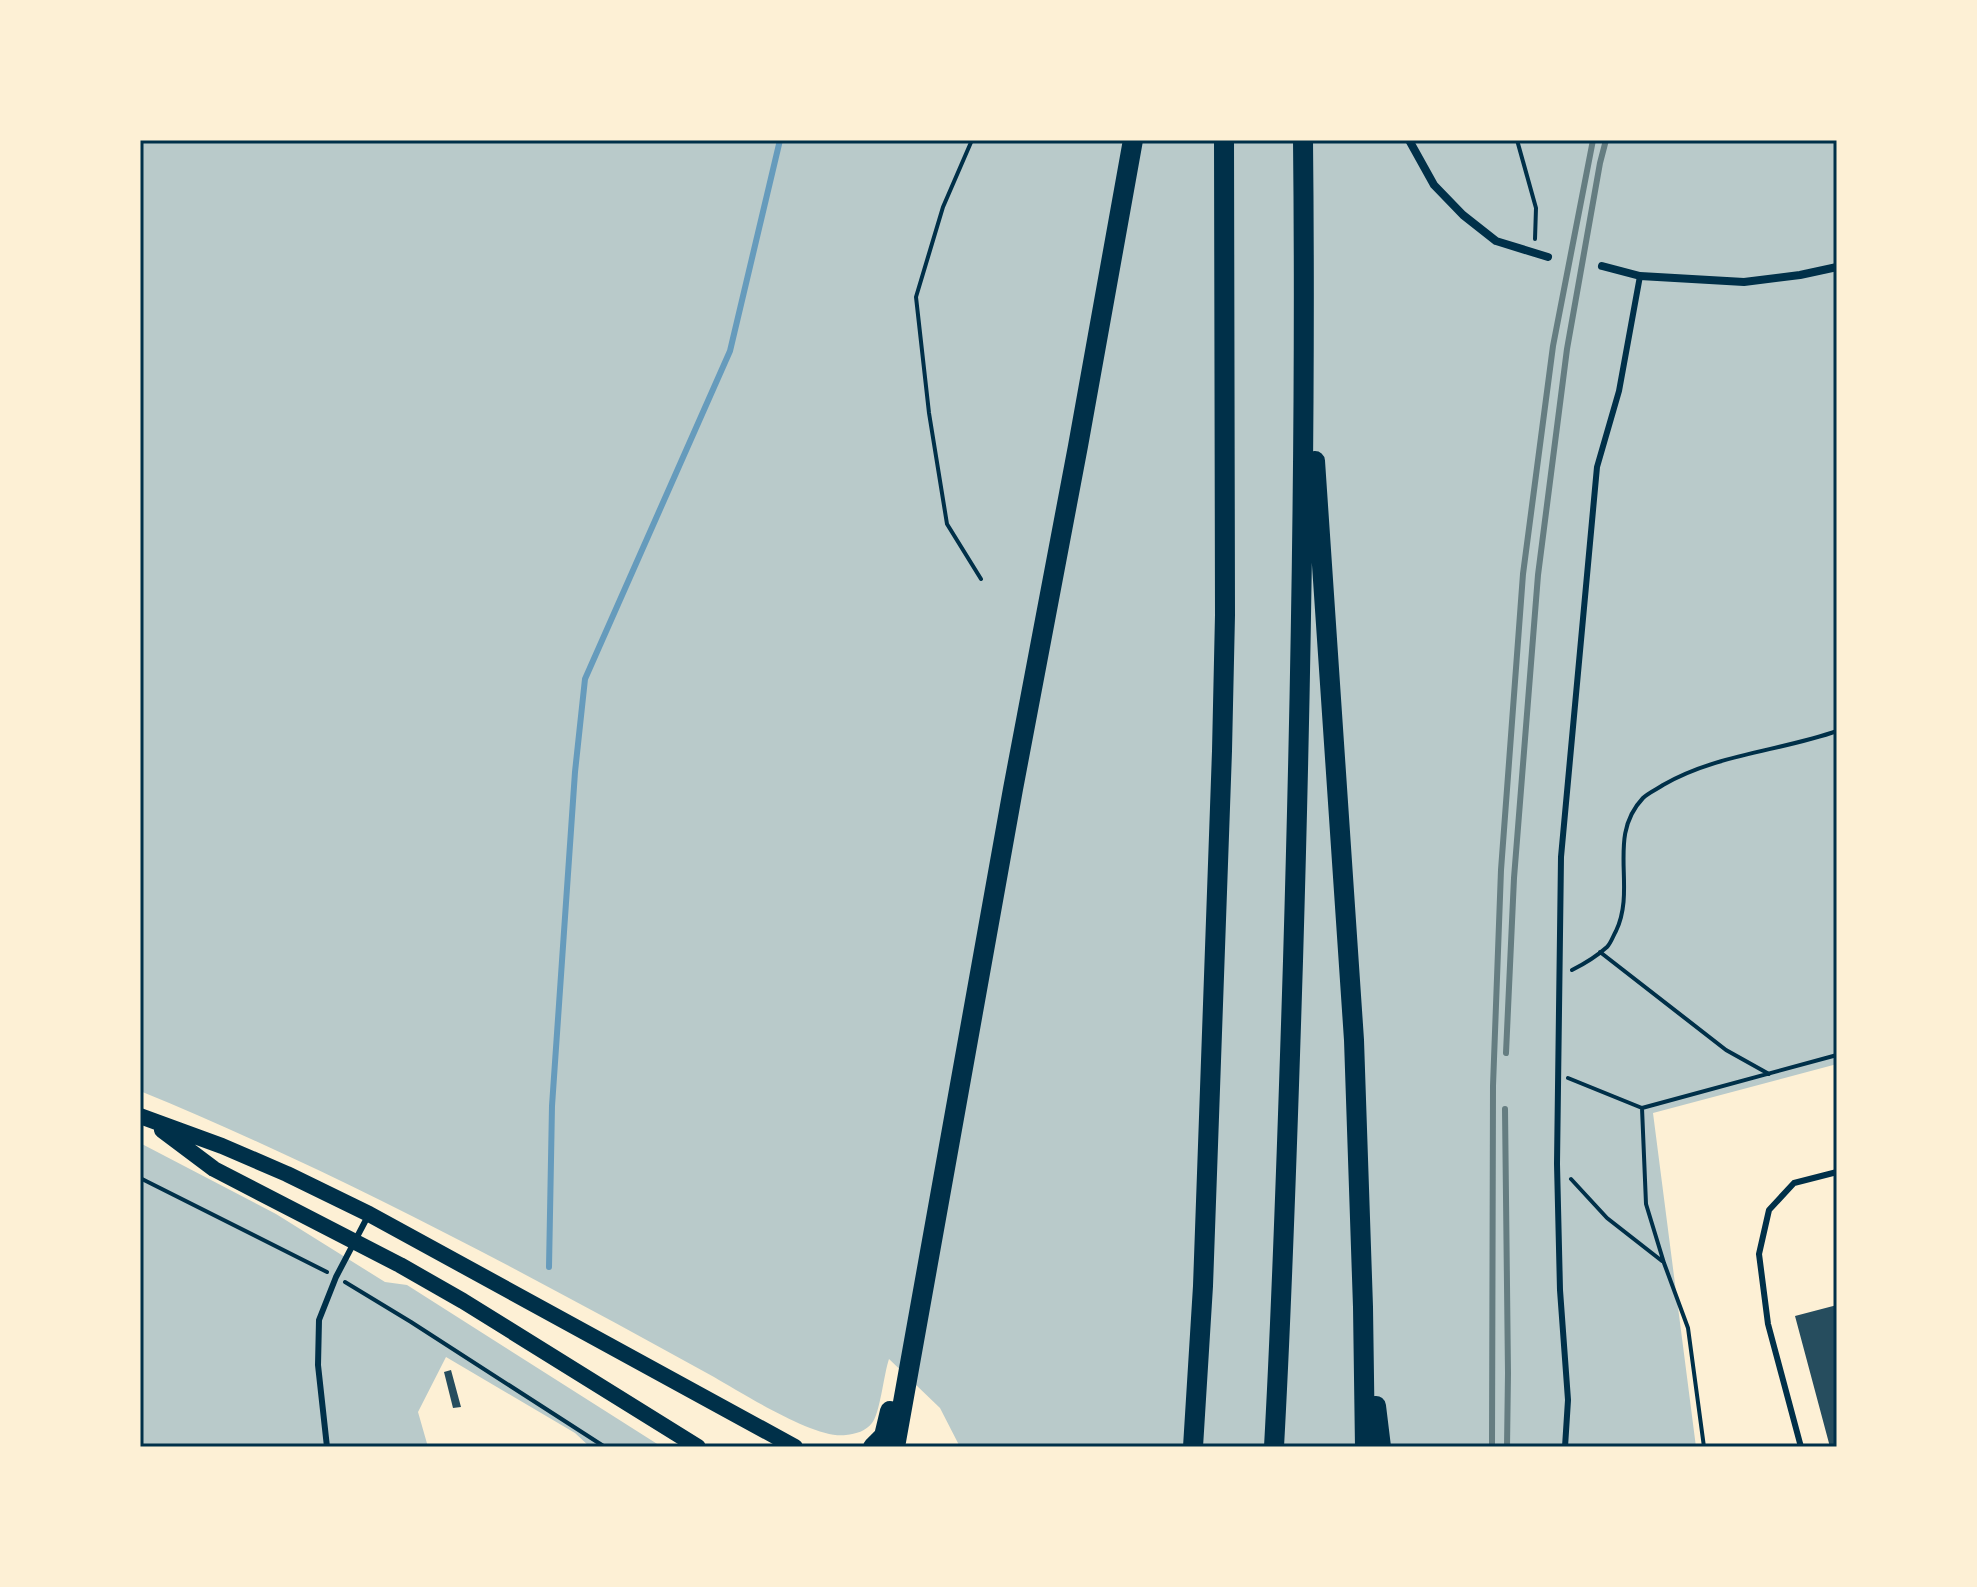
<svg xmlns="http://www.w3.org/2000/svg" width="1977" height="1587" font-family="'Roboto Condensed',sans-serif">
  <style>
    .green { fill: #b9caca }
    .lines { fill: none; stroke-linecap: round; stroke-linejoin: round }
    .stream { stroke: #669bbc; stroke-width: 6 }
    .building { fill: #264d5e }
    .path { stroke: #003049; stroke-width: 4 }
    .service { stroke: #003049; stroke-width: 6 }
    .minor { stroke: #003049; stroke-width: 8 }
    .secondary { stroke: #003049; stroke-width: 16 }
    .motorway { stroke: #003049; stroke-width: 20 }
    .rail { stroke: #657d81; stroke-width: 6 }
    .neatline { fill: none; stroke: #003049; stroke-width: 3 }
  </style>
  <rect width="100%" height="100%" fill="#fdf0d5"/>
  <!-- green -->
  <path class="green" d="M140,140h1697v924l-184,49 43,334h-736l-20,-39 -51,-49c-5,14 -9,55 -17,64 -6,8 -16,11 -26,12 -30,5 -104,-42 -132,-58 -187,-103 -376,-205 -574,-286z
    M140,1143l136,71 109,68 22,3 255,162h-72l-15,-14 -129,-76 -28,55 10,35h-288z"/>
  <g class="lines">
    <!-- stream -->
    <path class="stream" d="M549,1267l3,-161 23,-334 10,-93 145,-328 50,-211"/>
  </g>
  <!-- building -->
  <path class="building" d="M1837,1305v142h-7l-35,-131z
    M451,1370l10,37 -8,1 -9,-36z"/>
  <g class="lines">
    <!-- path -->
    <path class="path" d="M972,140l-29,67 -27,90 13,116 18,111 34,55
      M1517,140l19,68 -1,31
      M1600,952l126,98 43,24
      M1572,970c12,-6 25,-14 35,-23 4,-4 6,-11 9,-16 21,-44 -10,-94 27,-133 5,-5 14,-9 20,-13 54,-31 117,-34 174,-54
      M1568,1078l74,30 195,-53
      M1642,1108l4,96 18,59 24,65 16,119
      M140,1178l187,94
      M1571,1179l36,39 55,43
      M345,1282l66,40 194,125"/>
    <!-- service -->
    <path class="service" d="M327,1447l-9,-82 1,-45 17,-43 33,-63
      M1565,1447l3,-47 -8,-110 -3,-126 4,-307 36,-390 22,-76 21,-115
      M1801,1447l-33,-123 -9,-70 10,-44 25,-27 43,-11"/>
    <!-- minor -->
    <path class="minor" d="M1409,140l25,45 29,30 33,26 52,16
      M1602,266l38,10 104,6 56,-7 37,-8"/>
    <!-- secondary -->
    <path class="secondary" d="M140,1116l82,30 65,28 82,40 426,233
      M162,1130l52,39 186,96 63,36 235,146"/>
    <!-- motorway -->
    <path class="motorway" d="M1315,461l39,579 9,267 2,140
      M1376,1406l5,41
      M873,1447l11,-11 6,-25
      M895,1447l118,-658 65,-343 55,-306
      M1193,1447l10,-161 19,-535 3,-136 -1,-475
      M1274,1447c9,-162 14,-324 19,-486 8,-273 13,-547 10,-821"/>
    <!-- rail -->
    <path class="rail" d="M1506,1053l8,-175 24,-303 29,-226 33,-186 6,-23
      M1505,1109l3,264 -1,74
      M1492,1447l1,-361 8,-216 22,-296 30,-228 40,-206"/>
  </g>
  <!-- border -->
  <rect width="1977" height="1587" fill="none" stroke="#fdf0d5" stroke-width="284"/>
  <rect x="142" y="142" width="1693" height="1303" class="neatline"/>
</svg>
